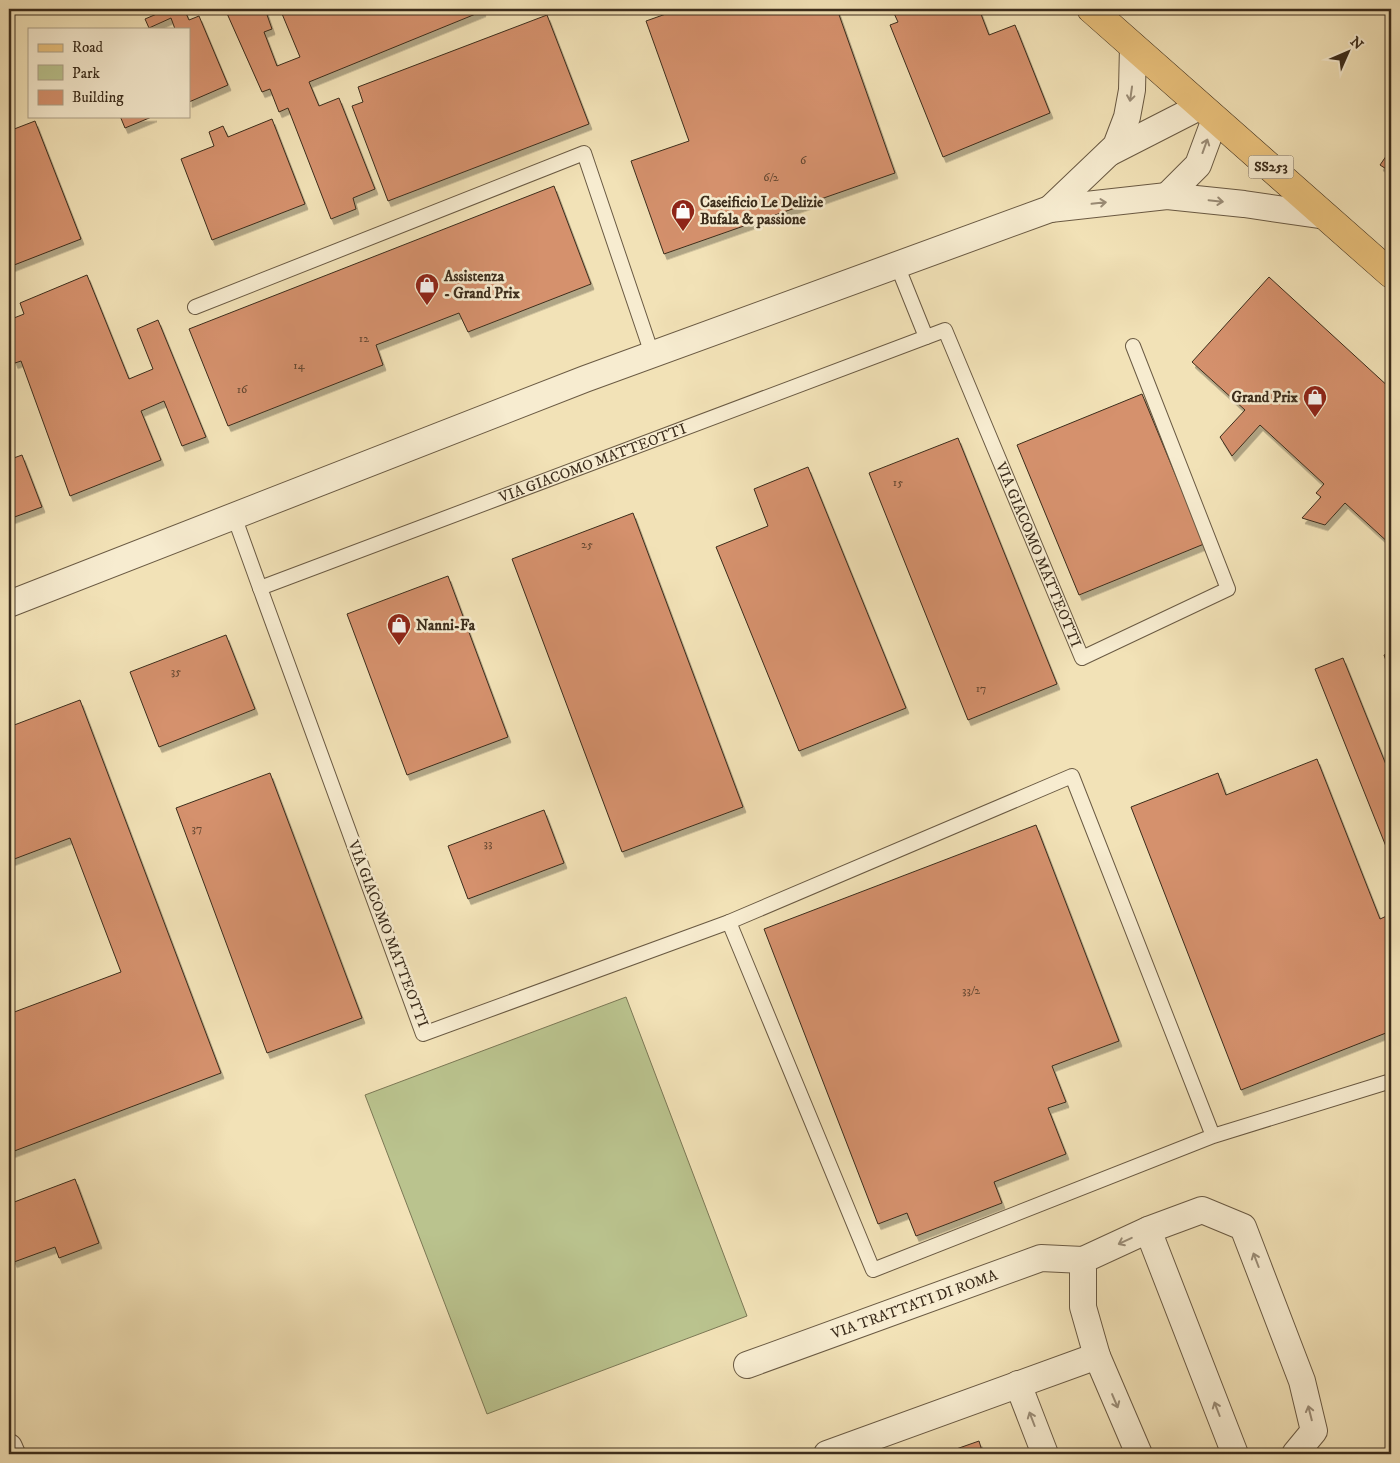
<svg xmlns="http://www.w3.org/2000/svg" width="1400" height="1463" font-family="'IM FELL DW Pica',serif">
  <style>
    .green { fill: #bac38e; stroke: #7b7855 }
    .building { fill: #d5916d; stroke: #3c2d1c; filter: url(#shadow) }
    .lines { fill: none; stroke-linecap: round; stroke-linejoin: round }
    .service-casing { stroke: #6a5a43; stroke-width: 16 }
    .minor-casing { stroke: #6a5a43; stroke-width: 28 }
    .primary-casing { stroke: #3c2d1c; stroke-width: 29 }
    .service { stroke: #f7ecd0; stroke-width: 14 }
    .minor { stroke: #f7ecd0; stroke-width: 26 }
    .primary { stroke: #e9c17c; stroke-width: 28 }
    .oneway { stroke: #9a8c76 }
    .labels { text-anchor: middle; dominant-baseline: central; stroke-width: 5; stroke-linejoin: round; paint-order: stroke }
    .number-label { font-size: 12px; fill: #624630 }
    .shield { fill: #f7ecd0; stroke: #746652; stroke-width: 1 }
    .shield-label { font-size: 14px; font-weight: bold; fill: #3c2d1c }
    .poi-label { font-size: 15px; font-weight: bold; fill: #3c2d1c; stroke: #f7ecd0; text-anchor: start }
    .street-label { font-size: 15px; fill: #3c2d1c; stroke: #f7ecd0 }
  </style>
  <defs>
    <filter id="shadow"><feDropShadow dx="3" dy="5.5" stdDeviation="0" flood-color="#0004"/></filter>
  </defs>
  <rect width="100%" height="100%" fill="#f2e2b7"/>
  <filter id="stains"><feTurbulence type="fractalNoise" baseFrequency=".004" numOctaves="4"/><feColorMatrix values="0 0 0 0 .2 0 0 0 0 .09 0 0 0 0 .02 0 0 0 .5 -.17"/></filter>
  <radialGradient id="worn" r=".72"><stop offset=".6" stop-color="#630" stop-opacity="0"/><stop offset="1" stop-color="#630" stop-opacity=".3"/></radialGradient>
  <!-- green -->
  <path class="green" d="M626,997l121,319 -260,98 -122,-319z"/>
  <!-- building -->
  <path class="building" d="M158,9h26l5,11 10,-4 29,69 -39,17v-73h-14l-4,-11 -22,10 -4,-9 14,-6z
    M225,9h40l7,20 -8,3 13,34 23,-9 -20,-48h202l1,2 -174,71 10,24 20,-8 36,91 -22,9 3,11 -25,10 -43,-111 -9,4 -9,-23 -8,3z
    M680,9h157l58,164 -231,81 -33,-93 58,-20 -43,-120z
    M892,9h87l10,26 26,-10 35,88 -107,44 -53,-132 8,-3z
    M547,15l42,109 -201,77 -36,-95 11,-4 -5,-15z
    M120,116h34l-29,12z
    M272,119l33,85 -93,36 -31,-81 33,-13 -5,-14 14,-6 5,11z
    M35,121l46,118 -72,28v-136z
    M1391,149v23l-11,-7z
    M554,186l37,98 -123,48 -9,-19 -83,32 7,20 -155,61 -39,-97z
    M87,275l42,104 24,-10 -16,-40 21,-9 48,117 -24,9 -18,-45 -23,10 20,49 -91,36 -49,-135 -6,2 -6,-16v-27l15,-6 -4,-11z
    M1269,277l122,112v156l-46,-42 -20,22 -23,-7 19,-21 -5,-4 8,-9 -64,-59 -28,31 -12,-19 25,-27 -53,-48z
    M1142,394l62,150 -125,51 -62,-150z
    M958,438l99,246 -89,36 -99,-247z
    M9,452l2,7 11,-4 20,52 -33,12z
    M808,467l98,241 -107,43 -83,-204 52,-21 -14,-37z
    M633,513l110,294 -121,45 -110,-293z
    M448,576l60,161 -101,38 -60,-161z
    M226,635l29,74 -96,38 -29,-75z
    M1391,652v23l-7,-20z
    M1343,658l48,119v82l-76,-190z
    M80,700l141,373 -212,80v-139l112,-42 -51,-134 -61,23v-134z
    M1317,759l63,160 11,-5v117l-150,59 -110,-283 87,-34 8,22z
    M270,773l92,245 -95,35 -91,-245z
    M544,810l20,53 -96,36 -20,-53z
    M1036,825l83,216 -67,25 14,36 -18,6 18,46 -72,28 8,21 -86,33 -9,-23 -29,11 -114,-295z
    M75,1179l24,64 -40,15 -4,-11 -41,15 -5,-13v-45z
    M979,1441l4,13h-41z"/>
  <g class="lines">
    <!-- service casing -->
    <g class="service-casing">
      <g id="service">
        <path d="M897,265l29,72"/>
        <path d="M195,307l389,-154 68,201"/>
        <path d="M234,516l26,72"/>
        <path id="s1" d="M729,922l-306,112 -163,-446 685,-258 137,328 146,-69 -95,-243"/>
        <path d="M1213,1136l-141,-360 -343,146 144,348 340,-134 178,-55"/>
      </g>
    </g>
    <!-- minor casing -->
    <g class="minor-casing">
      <g id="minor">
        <path d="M1109,153l92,-47"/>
        <path d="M1167,196l31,-31 17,-46"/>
        <path d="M1050,209l66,-63 11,-29 5,-27 1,-44"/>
        <path d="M9,604l576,-225 465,-170 117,-13 77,8 82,12"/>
        <path d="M1148,1230l87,224"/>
        <path id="s2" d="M747,1365l294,-107 42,2"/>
        <path d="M1018,1384l27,70"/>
        <path d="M9,1447l3,7"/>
        <path d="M827,1454l270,-98"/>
        <path d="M1139,1454l-42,-98 -14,-49v-47l65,-30 54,-20 41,17 59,154 12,50 -19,23"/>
      </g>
    </g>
    <!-- primary casing -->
    <g class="primary-casing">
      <path id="primary" d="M1091,9l300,265"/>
    </g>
    <!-- service -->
    <use href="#service" class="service"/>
    <!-- minor -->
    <use href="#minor" class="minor"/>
    <!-- primary -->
    <use href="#primary" class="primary"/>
  </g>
  <!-- one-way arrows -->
  <defs><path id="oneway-shaft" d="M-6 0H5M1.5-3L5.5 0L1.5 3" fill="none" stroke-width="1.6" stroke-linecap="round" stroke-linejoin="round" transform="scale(1.25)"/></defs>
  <g class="oneway">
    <use href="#oneway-shaft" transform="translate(1131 94) rotate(98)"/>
    <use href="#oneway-shaft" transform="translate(1205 146) rotate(-70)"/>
    <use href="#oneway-shaft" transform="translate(1216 201) rotate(6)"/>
    <use href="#oneway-shaft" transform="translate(1099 203) rotate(-6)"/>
    <use href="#oneway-shaft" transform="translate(1125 1241) rotate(155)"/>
    <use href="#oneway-shaft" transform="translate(1256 1260) rotate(-111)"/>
    <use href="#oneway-shaft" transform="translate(1115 1401) rotate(67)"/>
    <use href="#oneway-shaft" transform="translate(1217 1409) rotate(-111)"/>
    <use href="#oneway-shaft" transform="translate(1310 1413) rotate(-104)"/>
    <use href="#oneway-shaft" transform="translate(1032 1419) rotate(-111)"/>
  </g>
  <!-- icons -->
  <defs>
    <g id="shop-pin" transform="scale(1.25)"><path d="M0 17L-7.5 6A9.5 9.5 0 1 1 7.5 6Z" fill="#8f2418" stroke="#f7ecd0"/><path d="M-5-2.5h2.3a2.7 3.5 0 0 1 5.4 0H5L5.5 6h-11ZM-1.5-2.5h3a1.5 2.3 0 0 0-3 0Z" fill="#fff"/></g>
  </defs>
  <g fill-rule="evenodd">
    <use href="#shop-pin" x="683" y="211"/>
    <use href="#shop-pin" x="427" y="285"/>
    <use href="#shop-pin" x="1315" y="397"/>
    <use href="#shop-pin" x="399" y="625"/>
  </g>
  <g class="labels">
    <!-- number labels -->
    <g class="number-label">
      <text x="803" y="160">6</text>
      <text x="771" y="177">6/2</text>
      <text x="364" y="338">12</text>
      <text x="299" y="365">14</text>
      <text x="242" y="389">16</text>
      <text x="898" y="482">15</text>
      <text x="587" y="544">25</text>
      <text x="176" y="671">35</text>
      <text x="981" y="688">17</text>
      <text x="197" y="828">37</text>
      <text x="488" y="843">33</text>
      <text x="971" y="990">33/2</text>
    </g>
    <!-- shield labels -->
    <rect class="shield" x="1248.5" y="155.5" width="45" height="23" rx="4"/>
    <g class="shield-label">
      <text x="1271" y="167">SS253</text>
    </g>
    <!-- poi labels -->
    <g class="poi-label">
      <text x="700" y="202">Caseificio Le Delizie<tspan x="700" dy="17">Bufala &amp; passione</tspan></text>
      <text x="444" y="276">Assistenza<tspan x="444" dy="17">- Grand Prix</tspan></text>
      <text x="1298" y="397" text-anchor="end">Grand Prix</text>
      <text x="416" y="625">Nanni-Fa</text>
    </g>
    <!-- street labels -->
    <g class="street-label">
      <text stroke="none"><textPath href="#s1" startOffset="1156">VIA GIACOMO MATTEOTTI</textPath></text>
      <text stroke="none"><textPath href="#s1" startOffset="1776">VIA GIACOMO MATTEOTTI</textPath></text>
      <text transform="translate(388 934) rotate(69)">VIA GIACOMO MATTEOTTI</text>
      <text stroke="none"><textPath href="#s2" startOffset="178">VIA TRATTATI DI ROMA</textPath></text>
    </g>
  </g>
  <!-- margin -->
  <rect width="1400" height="1463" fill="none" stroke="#f2e2b7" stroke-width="30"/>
  <rect x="10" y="10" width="1380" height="1443" fill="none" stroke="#3c2d1c" stroke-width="2.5"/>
  <rect x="15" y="15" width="1370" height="1433" fill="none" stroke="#3c2d1c"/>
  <!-- legend -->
  <rect x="28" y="28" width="162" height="90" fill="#f7ecd0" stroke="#aca088"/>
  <rect x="38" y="44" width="25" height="8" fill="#e9c17c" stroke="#aca088"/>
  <text x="72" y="52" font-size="15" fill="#3c2d1c">Road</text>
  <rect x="38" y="65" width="25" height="15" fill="#bac38e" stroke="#aca088"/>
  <text x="72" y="78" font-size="15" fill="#3c2d1c">Park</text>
  <rect x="38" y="90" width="25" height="15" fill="#d5916d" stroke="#aca088"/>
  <text x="72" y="102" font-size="15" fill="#3c2d1c">Building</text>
  <!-- north arrow -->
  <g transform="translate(1348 52) rotate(45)" stroke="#f7ecd0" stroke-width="4" paint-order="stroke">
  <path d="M0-4L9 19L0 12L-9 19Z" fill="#3c2d1c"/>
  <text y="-8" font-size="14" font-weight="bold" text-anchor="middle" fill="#3c2d1c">N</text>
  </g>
  <rect width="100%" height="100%" filter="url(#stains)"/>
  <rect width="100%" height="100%" fill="url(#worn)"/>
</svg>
